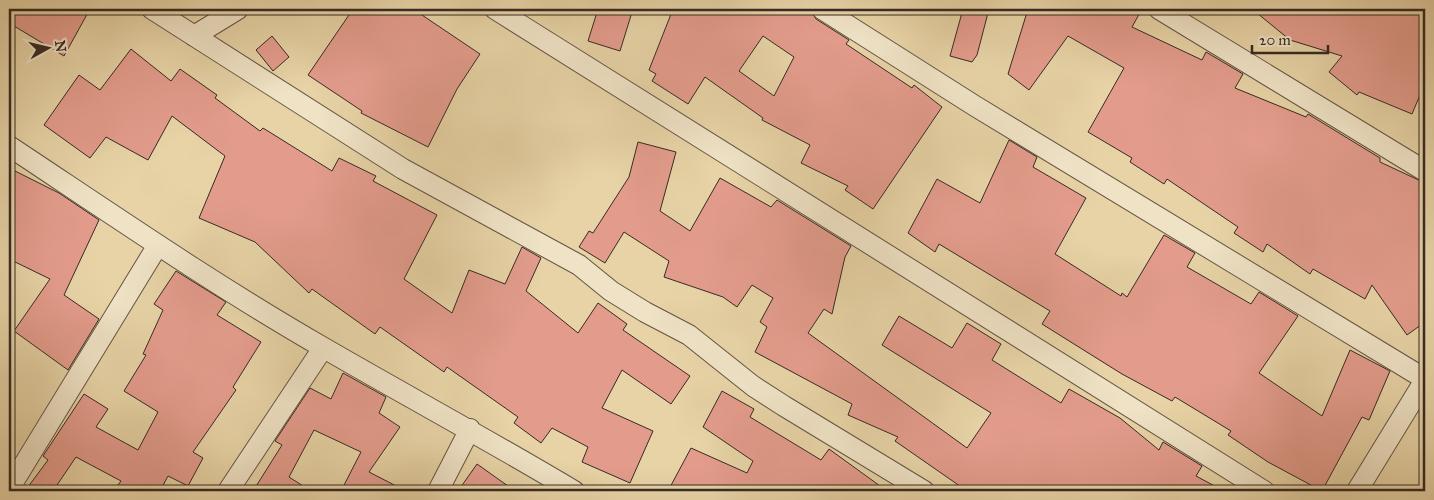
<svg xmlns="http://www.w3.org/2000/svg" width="1434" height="500" font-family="'IM FELL Great Primer',serif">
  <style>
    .building { fill: #e39c8c; stroke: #372a24; fill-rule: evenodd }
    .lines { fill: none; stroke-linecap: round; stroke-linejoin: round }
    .minor-casing { stroke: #635444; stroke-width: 22 }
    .minor { stroke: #efe2c5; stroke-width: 20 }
  </style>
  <rect width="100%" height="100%" fill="#e7d3a6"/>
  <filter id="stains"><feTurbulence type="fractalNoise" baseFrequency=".004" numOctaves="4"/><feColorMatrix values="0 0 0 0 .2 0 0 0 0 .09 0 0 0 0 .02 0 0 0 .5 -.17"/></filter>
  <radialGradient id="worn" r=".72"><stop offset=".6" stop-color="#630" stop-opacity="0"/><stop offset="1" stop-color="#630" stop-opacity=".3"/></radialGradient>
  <!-- building -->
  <path class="building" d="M9,9h81l-26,47 -55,-33z
    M353,9h60l67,45 -23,35 -29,58 -67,-34 1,-2 -54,-36z
    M598,9h35l-13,42 -32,-10z
    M673,9h137l6,10 33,21 -3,4 66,44 2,-3 28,22 -69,102 -28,-19 3,-4 -47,-23 9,-18 -48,-25 1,-2 -58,-41 -17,27 -36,-23 4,-7 -7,-4zM763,36l31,21 -20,39 -35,-25z
    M963,9h26l-12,46 -5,7 -22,-6z
    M1028,9h114l-10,18 70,33 4,-8 37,22 -8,14 71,29 2,-3 72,44v4l45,21v139l-18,13 -35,-50 -7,14 -52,-30 -3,5 -43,-30 -4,8 -29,-19 4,-6 -71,-48 -3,5 -34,-22 2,-4 -44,-26 36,-64 -56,-32 -39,54 -21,-16z
    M1252,9h173v74l-13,31 -53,-22 -2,3 -28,-23 13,-16 -52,-16z
    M272,36l17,21 -16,14 -17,-21z
    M131,49l40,32 9,-12 37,26 -2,3 45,33 3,-3 69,43 7,-13 37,18 -3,5 64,34 -33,64 48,34 17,-43 36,14 17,-37 19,11 -15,33 52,42 20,-30 29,21 -4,6 67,46 -19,28 -49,-34 -20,38 51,23 -23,52 -48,-21 6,-15 -36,-19 -11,15 -27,-20 4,-6 -71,-50 -3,5 -64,-45 -5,7 -63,-45 -3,4 -54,-51 -56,-24 26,-62 -53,-40 -24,44 -42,-23 -16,21 -46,-33 35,-50 21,15z
    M1009,140l28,17 -4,10 53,31 -31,56 66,42 1,-3 5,4 37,-62 31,18 -8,14 64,37 8,-12 39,24 -39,57 63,43 28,-66 40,21 -21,49 -7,-3 -40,74 -54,-29 -40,-27 3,-4 -56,-34 -3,4 -50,-27 -80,-50 8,-13 -111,-67 -4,8 -27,-19 29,-54 43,24z
    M638,142l38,10 -16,59 30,20 30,-53 51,29 6,-7 74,46 -6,11 -13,57 -8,-5 -16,24 159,115 24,-35 -109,-68 17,-29 53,32 15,-25 34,21 -9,16 69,43 8,-14 51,29 39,32 4,-8 39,24 -6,10 28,15h-257l-72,-50 3,-4 -50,-22 4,-11 -97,-52 12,-25 -7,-5 13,-24 -21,-13 -15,22 -14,-10 -59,-20 5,-16 -45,-29 -19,31 -26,-16 10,-16 4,2 36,-56z
    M9,168l50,25 40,27 -35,75 35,24 -31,51 -54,-39 36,-52 -41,-20z
    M176,271l50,31 -9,13 44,27 -28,45 3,3 -43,62 10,6 -15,28 -20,-10 -8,15h-31l-11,-6 3,-4 -45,-24 -23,34h-28l23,-31 -5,-4 41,-62 24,15 -12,18 42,23 20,-38 -34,-21 22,-36 -3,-1 20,-44 -9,-6z
    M343,373l43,24 -7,16 21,14 -31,45 37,19h-65l20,-39 -47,-22 -25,47 22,14h-58l29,-46 -7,-4 35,-53 21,11z
    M722,391l32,18 -4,8 71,43 8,-11 58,42h-219l23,-43 56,25 6,-12 -50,-34z
    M477,464l38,27h-57z"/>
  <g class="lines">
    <!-- minor casing -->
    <g class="minor-casing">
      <path id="minor" d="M152,9l251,160 176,96 32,26 34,21 44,23 64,51 31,20 140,85
        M495,9l769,482
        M822,9l153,97 450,273
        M1159,9l266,162
        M194,36l44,-27
        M9,146c104,69 207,140 315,202 83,48 168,94 250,143
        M9,489l149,-244
        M228,491l95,-143
        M438,491l32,-62
        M1357,491l68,-111"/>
    </g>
    <!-- minor -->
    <use href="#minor" class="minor"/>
  </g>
  <!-- margin -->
  <rect width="1434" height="500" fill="none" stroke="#e7d3a6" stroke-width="30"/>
  <rect x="10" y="10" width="1414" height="480" fill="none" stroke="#372a24" stroke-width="2.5"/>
  <rect x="15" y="15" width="1404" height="470" fill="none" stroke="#372a24"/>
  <!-- north arrow -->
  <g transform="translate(48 48) rotate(82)" stroke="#efe2c5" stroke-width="4" paint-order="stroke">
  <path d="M0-4L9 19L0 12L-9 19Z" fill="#372a24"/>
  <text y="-8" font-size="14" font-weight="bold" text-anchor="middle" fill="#372a24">N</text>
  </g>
  <!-- scale -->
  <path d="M1252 45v8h76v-8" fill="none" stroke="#372a24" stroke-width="2.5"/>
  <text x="1259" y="45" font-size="15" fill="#372a24" stroke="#efe2c5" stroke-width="4" paint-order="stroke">20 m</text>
  <rect width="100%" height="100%" filter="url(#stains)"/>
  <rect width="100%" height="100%" fill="url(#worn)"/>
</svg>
